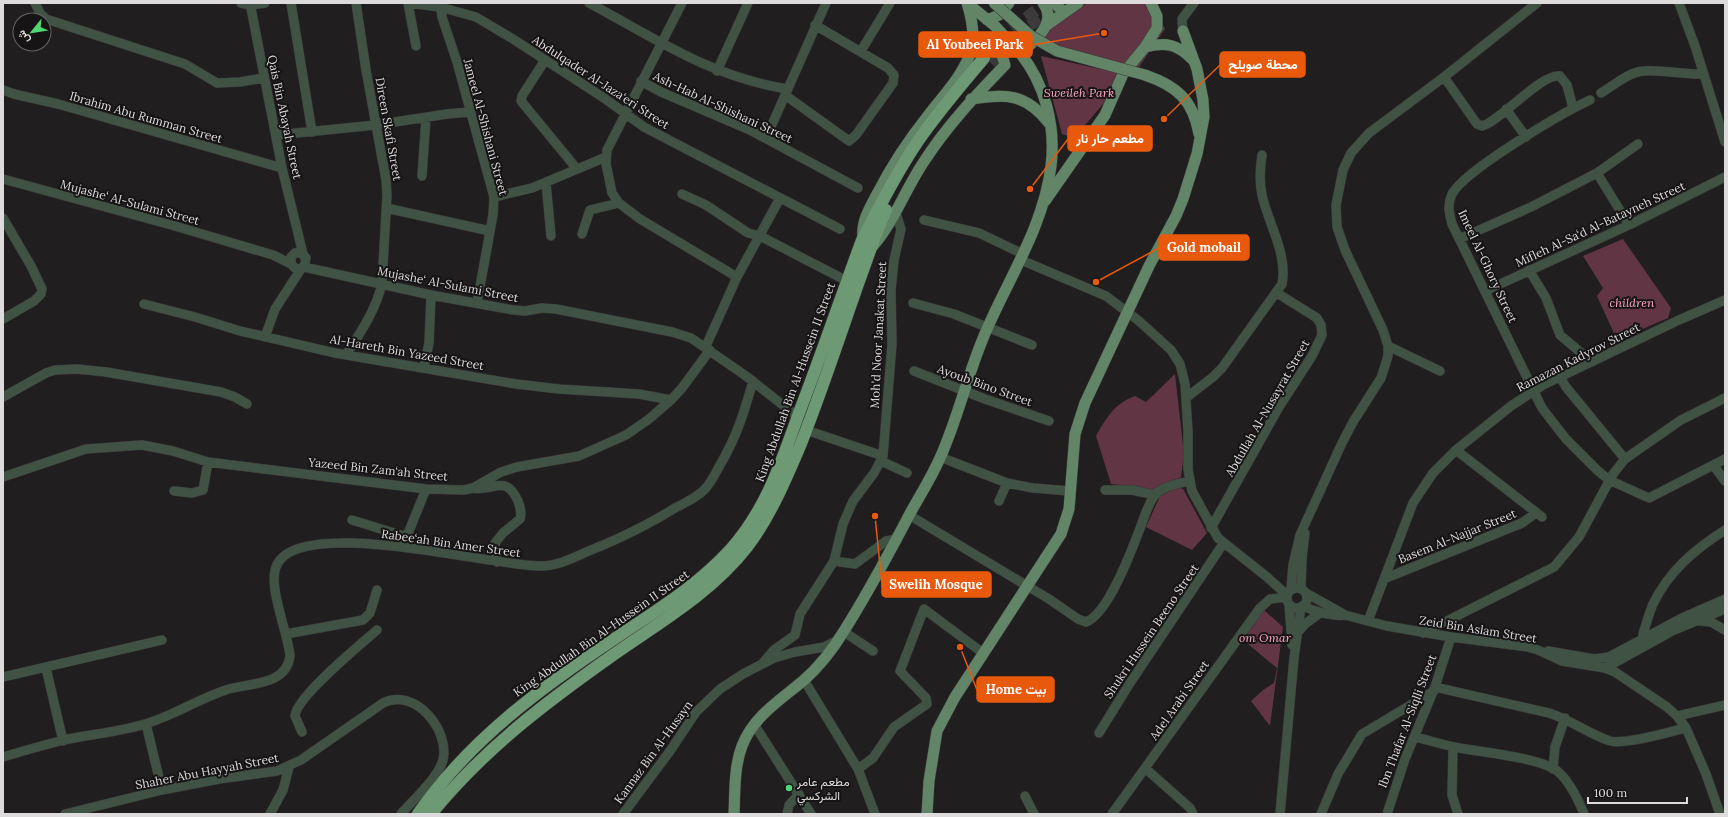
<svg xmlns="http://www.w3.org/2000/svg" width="1728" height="817" font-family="Lora,Vazirmatn,serif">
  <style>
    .green { fill: #613543 }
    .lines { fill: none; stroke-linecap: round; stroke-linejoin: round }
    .highway-tunnel { stroke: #3c3a3a; stroke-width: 12; stroke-dasharray: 12 6; stroke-linecap: butt }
    .minor-casing { stroke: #3a3838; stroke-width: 10 }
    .major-casing { stroke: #3a3838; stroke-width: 12 }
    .highway-casing { stroke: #3a3838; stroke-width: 13 }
    .minor { stroke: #405243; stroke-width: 9 }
    .major { stroke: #618566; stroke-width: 11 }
    .highway { stroke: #6d9a74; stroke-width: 12 }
    .major-bridge-casing { stroke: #3a3838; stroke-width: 12; stroke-linecap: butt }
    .major-bridge { stroke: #618566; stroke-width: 11 }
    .poi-dot { fill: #51d674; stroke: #171415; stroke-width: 1.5 }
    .labels { text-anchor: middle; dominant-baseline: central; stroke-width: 4; stroke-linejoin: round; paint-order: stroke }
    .street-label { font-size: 12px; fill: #dddbdb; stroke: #171415 }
    .park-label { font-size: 12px; font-style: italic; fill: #fea9c3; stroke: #171415 }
    .poi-label { font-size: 12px; fill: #dddbdb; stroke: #171415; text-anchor: start }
    .leader { fill: none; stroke: #e8590c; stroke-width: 1.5 }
    .callout-dot { fill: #e8590c; stroke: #171415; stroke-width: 1.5 }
    .callout { fill: #e8590c; stroke: #e8590c; stroke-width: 1.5 }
    .callout-label { font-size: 13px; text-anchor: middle; font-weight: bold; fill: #fff }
  </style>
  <rect width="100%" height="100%" fill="#201e1e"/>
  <!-- green -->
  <path class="green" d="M1088,3h64l13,26 -26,38c-34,-7 -67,-11 -96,-30l13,-17z
    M1041,56l87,19 -54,63 -12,-4z
    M1623,239l48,69 -3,10 -51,22 -20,-44 6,-8 -20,-32z
    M1175,374l9,80 -3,23 -31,14 -20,-5 -19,-2 -15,-48c10,-18 19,-33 39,-40l11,6z
    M1178,487l5,2 24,44 -15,17 -46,-23 14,-31z
    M1264,610l19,17 -13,99 -19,-25 12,-11 11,-7 3,-15 -34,-28z"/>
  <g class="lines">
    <!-- highway-tunnel -->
    <path class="highway-tunnel" d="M987,55l22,-24 37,-28
      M991,63l36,-36 35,-24"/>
    <!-- minor casing -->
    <g class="minor-casing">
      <path id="minor" d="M35,3l5,10 6,6 139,45 32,19 23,-1 23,-4
        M241,3l9,2 15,-2
        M250,3l32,165 21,86
        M291,3l21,129
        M408,3l8,43
        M409,3l31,4 36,10 37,22 91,59 40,29 196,102
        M440,3l2,14 15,45 37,135 -1,18 -16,88
        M589,3c68,36 121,74 199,86
        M682,3l-75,147 -1,14 4,19 2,10 7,10 21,16 97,58
        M1679,3l16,43 30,96
        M1183,31l-1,-12 12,-16
        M861,51l29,-48
        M545,60l-23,36 -1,5 56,68
        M717,71l31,-68
        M1444,77l33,47 5,2c19,-5 59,-53 78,-50l7,9 6,23
        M641,81l20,11 89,38 108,58
        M3,90l11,4 44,10 224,64
        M1601,93c12,-7 28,-21 42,-22 18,-2 40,4 60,3
        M785,95l64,46 7,-6 37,-52 1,-8 -6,-7 -73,-43
        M1590,100c-28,13 -125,70 -138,94 -5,11 -3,19 0,30l90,184 24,31 31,31 12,10 40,18 76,-39
        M1506,109l20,28
        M277,135l98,-10 72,-11 23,-2
        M766,138l60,-135
        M1597,173l32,52
        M422,176l4,-58
        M3,179l172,47 98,29 18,9 5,5 8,-2 2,-9 -5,-5h-6l-4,4v7
        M546,183l5,53
        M682,194l24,11 42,28 12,3 87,45
        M494,197l38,-9 74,-31
        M386,208l104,23
        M3,218l28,48 11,23 -1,5 -7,7 -31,18
        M924,220l55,13 44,21
        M582,234l8,-24 29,-7
        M1459,239l72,-32 66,-34 41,-29
        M1021,260l85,36 33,25 32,29 9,14 5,20 3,48v37l4,22 26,47 49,39 20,18
        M304,267l127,28 82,15 12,1 17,-3 14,1 116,23 19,6 55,38 52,41
        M1529,270l17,28 14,37 32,27
        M1485,291l144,-66 96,-48
        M913,303l41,11 78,31
        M144,304l51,13 45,14 95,22 181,31 43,5 80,5 32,6
        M265,337l10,-28 26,-40
        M706,346l31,-69 43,-79
        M1388,346l52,25
        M346,355c15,-23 30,-45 36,-72l5,-88 -1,-15 -20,-110 -10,-67
        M424,368l5,-25 2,-48
        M914,371l71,28 64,22
        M1560,377l6,10 59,72
        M3,397l43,-24 9,-3 22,-1 29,3 115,20 14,5 12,7
        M1187,397l26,-20 9,-9 60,-84c6,-30 -14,-61 -20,-89 -3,-14 -2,-27 0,-40
        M806,430l77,26
        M1456,450l86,67
        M940,457l67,26 26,5 37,3
        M881,461l26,12
        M1714,466l11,15
        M3,477l83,-28 56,-4 31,6 35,11 218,27 38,1 9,-2 28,-16 16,-5 62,-11 47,-21 23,-16 22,-19 11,-12 28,-38
        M473,488c21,4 32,-15 45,13 2,6 4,11 2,18l-17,14 -8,10 2,19
        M1105,490h27l23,5
        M174,491l18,2 11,-3 5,-28
        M999,501l8,-18
        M909,515l140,84 29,20 8,3c22,-8 45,-70 53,-91 5,-12 8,-26 16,-36 7,-9 23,-11 34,-14
        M352,520l55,17
        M1211,528l68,-121 33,-51 10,-21 -1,-10 -4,-7 -40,-25
        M403,546l23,-57
        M834,561l21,3 31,-23 11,-2
        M1386,578l136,-55 14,-10
        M1287 598a10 10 0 1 1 20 0a10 10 0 1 1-20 0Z
        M1291,589l2,-24 7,-30 42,-92 11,-21 28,-44 7,-22v-10l-5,-16 -38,-80 -8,-23 -1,-22 7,-35 8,-17 18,-20 75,-56 93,-74
        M1301,589l1,-31 3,-25
        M1306,593l39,22 42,11 64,11 77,10 10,3 24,11 43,7 10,4 52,35 10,9 9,12 20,46 14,40
        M1289,604l3,41
        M1302,606c14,5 28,11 43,9
        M1368,621l45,-118 20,-30 23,-23 55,-44 32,-21 136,-65 46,-20
        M1700,621l11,1 14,8
        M844,632l29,19
        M1298,632l7,-8 15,-11
        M1423,633l131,-66 25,-30 34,-63 12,-15 56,-39 44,-22
        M286,634l77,-14 7,-7 7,-23
        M1645,637l-2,-3c3,-10 6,-20 10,-30 16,-33 41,-54 72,-74
        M1548,651l46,8 15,-2 75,-40 41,-18
        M762,664l12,-14 21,-15 5,-21 34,-53 9,-37 10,-23 21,-28 9,-17 9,-112 -1,-54 3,-30 7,-31 -6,-19
        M46,668l17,73
        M1605,668l67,-37 53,-22
        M3,677l159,-37
        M804,680l54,89 17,45
        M1435,687l114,26c22,7 40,21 61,28 16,4 58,-9 76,-13
        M1677,716l48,-11
        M146,724l16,66
        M754,724l57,90
        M302,732l-7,-16c1,-19 65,-71 82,-86
        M1099,733l31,-50 93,-139
        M1415,737c13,3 25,7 39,10 24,5 83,10 102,23 13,10 22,29 28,44
        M1453,747l-1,48 6,19
        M3,757c20,-6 41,-12 61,-17 28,-6 57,-8 84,-17 26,-8 49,-23 75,-32 22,-9 63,-3 67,-35 -2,-23 -22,-69 -14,-89 19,-54 219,0 265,-1 21,0 40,-13 60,-20 26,-11 50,-23 74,-38 10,-5 21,-10 29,-18 7,-7 11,-16 16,-25 17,-29 24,-52 33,-84
        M1145,768l45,40 3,6
        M858,769l15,-11 21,-31 33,-23 -1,-6 -26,-27 24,-62 59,44
        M1553,769l2,-22 10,-29
        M1025,796l9,18
        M65,814l97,-24 57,-11 58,-8 24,-11 82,-57c32,-16 67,27 60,57 -5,18 -30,40 -42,54
        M270,814l13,-24 6,-23
        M623,814l47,-63 26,-39 24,-23 23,-15 31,-16 21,-6 29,-5 14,-7
        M787,814l2,-9 10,-11
        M1112,814l148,-206 10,-9 17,-2
        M1280,814l14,-156 7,-51
        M1321,814l17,-40 24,-40 72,-43
        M1387,814l18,-55 30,-72 16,-50"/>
    </g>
    <!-- major casing -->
    <g class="major-casing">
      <path id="major" d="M967,3l28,23 25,27c15,-11 38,-31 23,-50
        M1054,3l10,9
        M987,20l12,-5 10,-12
        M1047,25l31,-22
        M1145,47c21,-5 32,-3 47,12
        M1145,75c32,11 48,25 54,59
        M971,99c36,-5 54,-6 78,24
        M1045,201l60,-86 18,-41 22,-27 12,-19v-12l-6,-13
        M863,237c-2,-15 7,-30 14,-43 14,-27 31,-53 50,-77 15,-20 34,-39 43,-63 6,-16 2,-35 -3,-51
        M873,246c21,-24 32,-56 50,-83 23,-36 52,-67 82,-98l-4,-13c-11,-9 -19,-4 -31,1
        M734,814c1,-22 0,-47 8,-68 11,-29 38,-46 61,-65 16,-14 30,-32 41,-50 22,-35 42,-72 61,-108 11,-22 25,-42 35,-65 19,-42 28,-87 47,-129 23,-53 57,-104 64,-163 5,-40 -6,-82 -31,-113
        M927,814l2,-33 8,-50 18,-34 106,-163 8,-25 6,-75 10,-31 64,-137 27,-50 7,-17 14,-45 7,-37 -1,-17 -6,-31 -14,-38"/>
    </g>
    <!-- highway casing -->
    <g class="highway-casing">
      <path id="highway" d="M418,814c51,-74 125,-128 199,-177 40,-27 80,-51 113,-87 36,-40 51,-87 69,-137 22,-57 42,-116 63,-173 18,-34 34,-67 56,-99 20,-29 43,-56 66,-83
        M431,814c53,-65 114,-111 182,-159 47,-33 98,-62 134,-108 23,-30 38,-66 53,-101 21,-53 39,-108 58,-162 9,-24 17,-50 28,-74"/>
    </g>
    <!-- minor -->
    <use href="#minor" class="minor"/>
    <!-- major -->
    <use href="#major" class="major"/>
    <!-- highway -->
    <use href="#highway" class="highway"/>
    <!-- major-bridge casing -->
    <g class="major-bridge-casing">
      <path id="major-bridge" d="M994,3l37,33 26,15 88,24"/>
    </g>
    <!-- major-bridge -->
    <use href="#major-bridge" class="major-bridge"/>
  </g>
  <!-- markers -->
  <circle class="poi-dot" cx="789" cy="788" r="4"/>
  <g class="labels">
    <!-- street labels -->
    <g class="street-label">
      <text transform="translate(601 82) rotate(33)">Abdulqader Al-Jaza‘eri Street</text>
      <text transform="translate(723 107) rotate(25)">Ash-Hab Al-Shishani Street</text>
      <text transform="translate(146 117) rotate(16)">Ibrahim Abu Rumman Street</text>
      <text transform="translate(285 117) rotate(78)">Qais Bin Abayah Street</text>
      <text transform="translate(486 127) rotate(75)">Jameel Al-Shishani Street</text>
      <text transform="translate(389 129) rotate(80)">Direen Skafi Street</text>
      <text transform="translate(130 202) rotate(15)">Mujashe‘ Al-Sulami Street</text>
      <text transform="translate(1600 224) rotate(-25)">Mifleh Al-Sa‘d Al-Batayneh Street</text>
      <text transform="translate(1488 266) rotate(65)">Imeel Al-Ghory Street</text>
      <text transform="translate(448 284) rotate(11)">Mujashe‘ Al-Sulami Street</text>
      <text transform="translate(878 335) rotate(-87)">Moh'd Noor Janakat Street</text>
      <text transform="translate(407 352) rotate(10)">Al-Hareth Bin Yazeed Street</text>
      <text transform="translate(1578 357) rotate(-27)">Ramazan Kadyrov Street</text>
      <text transform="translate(795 382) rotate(-70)">King Abdullah Bin Al-Hussein II Street</text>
      <text transform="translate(985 385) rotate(20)">Ayoub Bino Street</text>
      <text transform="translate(1267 408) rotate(-60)">Abdullah Al-Nusayrat Street</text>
      <text transform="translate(378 469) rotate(6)">Yazeed Bin Zam‘ah Street</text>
      <text transform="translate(1457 536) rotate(-22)">Basem Al-Najjar Street</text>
      <text transform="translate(451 543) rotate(8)">Rabee‘ah Bin Amer Street</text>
      <text transform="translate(1478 629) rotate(9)">Zeid Bin Aslam Street</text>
      <text transform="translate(1151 631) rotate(-56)">Shukri Hussein Beeno Street</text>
      <text transform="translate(601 633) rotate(-35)">King Abdullah Bin Al-Hussein II Street</text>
      <text transform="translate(1179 700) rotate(-55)">Adel Arabi Street</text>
      <text transform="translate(1407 721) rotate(-69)">Ibn Thafar Al-Siqlli Street</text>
      <text transform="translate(653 752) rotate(-54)">Kannaz Bin Al-Husayn</text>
      <text transform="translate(207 771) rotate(-11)">Shaher Abu Hayyah Street</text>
    </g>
    <!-- park labels -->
    <g class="park-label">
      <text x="1079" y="92">Sweileh Park</text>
      <text x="1632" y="302">children</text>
      <text x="1265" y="637">om Omar</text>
    </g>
    <!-- poi labels -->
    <g class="poi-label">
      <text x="797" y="781">مطعم عامر<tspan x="797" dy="14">الشركسي</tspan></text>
    </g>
  </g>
  <!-- callouts -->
  <path class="leader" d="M1104 33L1032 45M1164 119L1220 65M1030 189L1068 139M1096 282L1159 248M875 516L882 585M960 647L977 690"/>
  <g class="callout-dot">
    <circle cx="1104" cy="33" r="4"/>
    <circle cx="1164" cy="119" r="4"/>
    <circle cx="1030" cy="189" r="4"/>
    <circle cx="1096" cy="282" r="4"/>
    <circle cx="875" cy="516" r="4"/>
    <circle cx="960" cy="647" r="4"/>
  </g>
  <g class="callout">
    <rect x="919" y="32" width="113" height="25" rx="4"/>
    <rect x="1220" y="52" width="85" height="25" rx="4"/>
    <rect x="1068" y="126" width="84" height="25" rx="4"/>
    <rect x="1159" y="235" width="90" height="25" rx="4"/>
    <rect x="882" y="572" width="109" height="25" rx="4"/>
    <rect x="977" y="677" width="77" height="25" rx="4"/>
  </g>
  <g class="callout-label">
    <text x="975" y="49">Al Youbeel Park</text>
    <text x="1263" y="69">محطة صويلح</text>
    <text x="1110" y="143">مطعم حار نار</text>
    <text x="1204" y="252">Gold mobail</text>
    <text x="936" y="589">Swelih Mosque</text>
    <text x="1016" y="694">Home بيت</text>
  </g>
  <!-- border -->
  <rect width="1728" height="817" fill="none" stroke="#dddbdb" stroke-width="8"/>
  <!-- north arrow -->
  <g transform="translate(32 32) rotate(240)"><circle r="19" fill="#171415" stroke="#666464"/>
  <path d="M0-3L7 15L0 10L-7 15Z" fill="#51d674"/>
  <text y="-6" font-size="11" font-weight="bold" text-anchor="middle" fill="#dddbdb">ش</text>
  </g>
  <!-- scale -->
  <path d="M1588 797v6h99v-6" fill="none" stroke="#dddbdb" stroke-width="2"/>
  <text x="1594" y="797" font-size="12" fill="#dddbdb" stroke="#171415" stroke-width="3" paint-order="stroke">100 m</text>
</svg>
